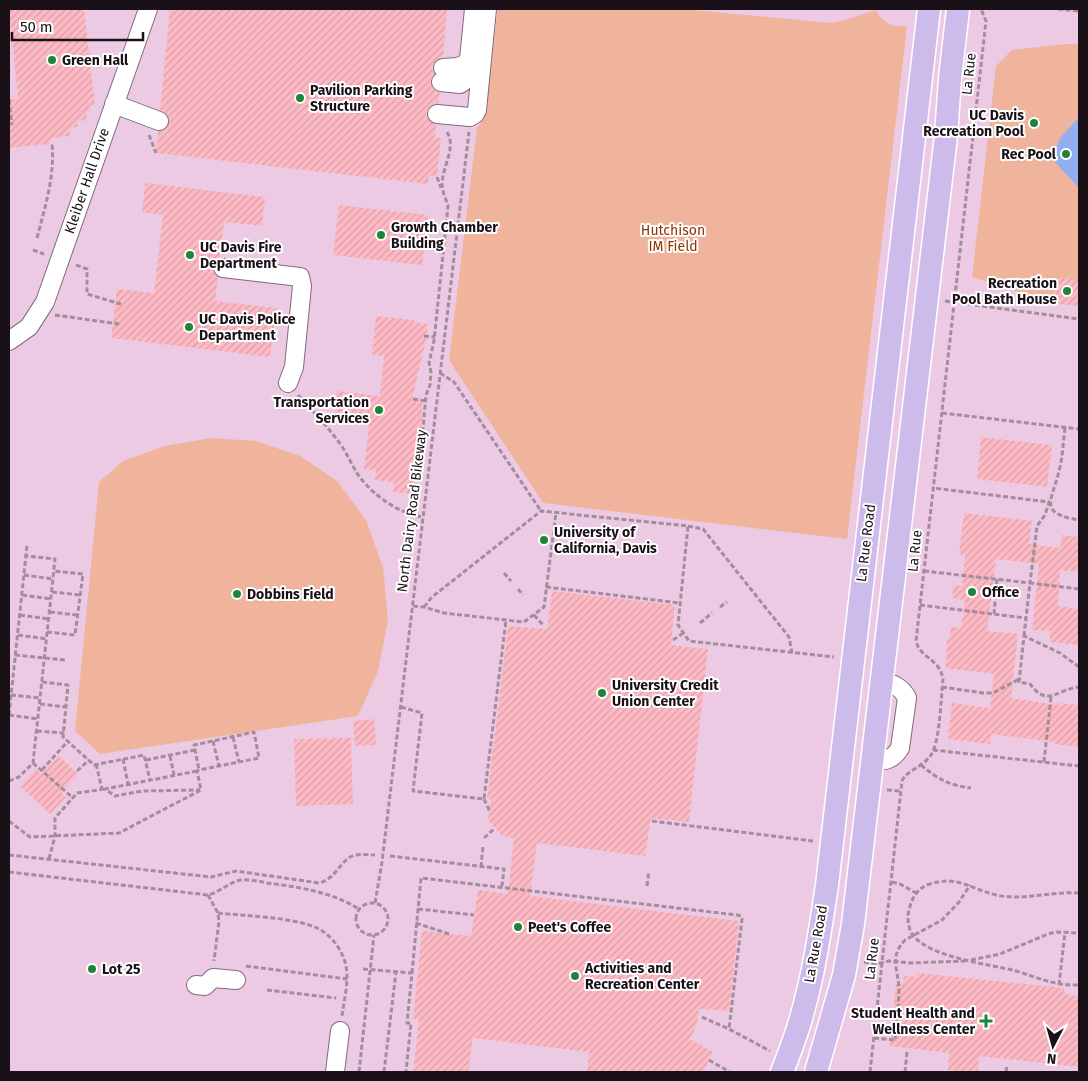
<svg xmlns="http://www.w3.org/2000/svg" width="1088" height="1081" font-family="'Fira Sans',sans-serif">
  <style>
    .built { fill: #edcae4 }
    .green { fill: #efb49b }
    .water { fill: #93aff0 }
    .building { fill: url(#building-hatch) }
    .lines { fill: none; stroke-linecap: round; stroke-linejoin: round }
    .minor-casing { stroke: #82697c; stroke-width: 20 }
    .major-casing { stroke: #fff; stroke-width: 25 }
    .path { stroke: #a38d9d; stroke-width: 3; stroke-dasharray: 5 2.5; stroke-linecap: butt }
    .minor { stroke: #fff; stroke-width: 18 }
    .major { stroke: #cdbbeb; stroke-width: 22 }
    .poi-dot { fill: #1e8438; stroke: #fff; stroke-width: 2 }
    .labels { text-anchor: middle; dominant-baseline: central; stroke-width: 4; stroke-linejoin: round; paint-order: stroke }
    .poi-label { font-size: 14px; font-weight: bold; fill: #1a1017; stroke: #fff; text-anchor: start }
    .street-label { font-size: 14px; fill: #1a1017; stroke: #fff }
    .park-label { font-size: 14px; fill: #8b3500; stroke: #fff }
  </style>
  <defs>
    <pattern id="building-hatch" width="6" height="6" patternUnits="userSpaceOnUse" patternTransform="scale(1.25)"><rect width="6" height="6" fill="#febac4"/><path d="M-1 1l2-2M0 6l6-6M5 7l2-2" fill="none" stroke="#d99fa8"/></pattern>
  </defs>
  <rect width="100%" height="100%" fill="#f6d9ee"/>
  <!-- built -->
  <path class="built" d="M9,9h1070v1063h-1070z"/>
  <!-- green -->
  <path class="green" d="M498,9h184l149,14 14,-3 31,-10c7,14 16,17 31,16l-60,513 -304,-36 -94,-143 28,-232 7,-9z
    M1066,44h13v262l-26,-3 -81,-26 24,-211 16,-16z
    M211,438l45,3 44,15 37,25 29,39 17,47 5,53 -10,51 -20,45 -258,38 -25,-23 24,-249 24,-21 42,-15z"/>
  <!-- water -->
  <path class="water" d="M1079,117v68l-1,2 -26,-28 8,-21z"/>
  <!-- building -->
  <path class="building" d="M9,9h75l11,96h-5l1,6h-5l1,9 -10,1 1,6 -9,1 1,8 -18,2 -3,6 -40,4v-49h9z
    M170,9h277l-4,48 -5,2 -4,4 -2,5 2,6 -4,7 4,9 6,3 -2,10 -5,1 -4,4 -3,6 5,8 5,3 -1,12 6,1 -4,39 -8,-2 -1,9 -272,-31 2,-22 8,-2 4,-9 -3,-6 -7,-4z
    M145,183l120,14 -3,29 -38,-4 -4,36 -5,3 -3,6 2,6 4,4 -3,24 61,7 -6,49 -159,-19 6,-49 37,4 9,-78 -21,-3z
    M339,205l89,10 -6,50 -89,-10z
    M1056,277l23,3v26l-26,-3z
    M376,316l38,4v2l14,2 -1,11 -15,64 10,1v20l-8,74 -21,-2 1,-10 -19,-2 1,-10 -12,-1 5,-45 -35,-4 3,-29 43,5 4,-40 -12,-1z
    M981,437l71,8 -5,42 -70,-8z
    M964,513l68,8 -3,23 31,4 2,-13 17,2v35l-19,-2 -2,36 21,3v36l-29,-3v-11l-18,-1 7,-66 -43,-5 -9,72 31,3 -7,64 48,7v-2l20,2v42l-24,-3v-2l-64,-8 -1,10 -42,-5 4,-36 38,5 4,-34 -48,-6 1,-28h2l2,-13 10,1 4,-28 -13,-2 1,-13 9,1 3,-31 -6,-1z
    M552,591l123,14 -4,40 37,4 -19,173 -38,-4 -6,38 -108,-13 -7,53 209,25 -10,90 -30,-2 -2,16 -7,14 23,13 -10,20h-116l2,-20 -116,-14 -5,34h-55l6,-53h-6l9,-88 49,5 7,-46 30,4 6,-56 -12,-2 -14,-16 3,-21h-4l21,-173 39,3z
    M374,719l2,26 -21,1 -2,-25z
    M351,738l2,66 -57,2 -2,-67z
    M59,756l19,18 -17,18 5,5 -16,17 -30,-28 16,-17 5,5z
    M917,973l147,15v6l15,2v71l-100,-11 -1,16h-8l-22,-2 1,-17 -59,-7 6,-62h7l1,-8 12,1z"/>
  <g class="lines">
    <!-- minor casing -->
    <g class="minor-casing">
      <path id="minor" d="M443,68l15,-1 11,-5
        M441,82l19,2 7,-5 7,-70
        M114,104l45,17
        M437,114l33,3 5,-3 2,-4 10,-101
        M223,268l77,9 2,9 -8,81 -6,16
        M9,341l20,-14 16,-25 103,-293
        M872,761c13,0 21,-1 28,-13l7,-50c-5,-11 -14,-14 -25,-17
        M196,985l9,1 8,-8 23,2
        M335,1072l5,-41"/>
    </g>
    <!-- major casing -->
    <g class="major-casing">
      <path id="major" d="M782,1072c6,-15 12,-31 17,-47 14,-46 21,-93 28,-140l102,-876
        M816,1072l28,-97 9,-51 93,-788 4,-58 8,-69"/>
    </g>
    <!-- path -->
    <path class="path" d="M1058,9l21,2
      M9,100l3,25
      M149,135l7,18
      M437,177l4,11
      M37,238c8,-31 18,-62 15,-94
      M33,250l11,4
      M76,265l11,4v25l34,10
      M945,301l134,18
      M55,315l64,9
      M424,336l11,1
      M440,373l14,9 87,129
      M298,395c15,16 30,32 43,50 7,10 11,21 18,31 14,19 40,38 64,41
      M413,399l13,2
      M942,413l137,16
      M1065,428c-2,14 -2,29 -6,43 -7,30 -22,42 20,49
      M420,462l6,-67 4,-10 1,-13 -2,-9 5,-22 14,-135c-1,-5 -4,-10 -5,-15 -5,-20 15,-41 4,-59
      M688,526l15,3 86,108 3,16
      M924,571l106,12 7,-57 8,-11 4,-13 -116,-14
      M504,573l7,8
      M24,575l29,4
      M546,587l134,16
      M518,589l5,6
      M52,592l28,3
      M22,595l29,4
      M920,605l105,13
      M413,606l11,1 20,6 80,9 20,-15 12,-94
      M424,607l8,-10 109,-86 147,15 -10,99 11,16 145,16
      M720,607l7,-5
      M50,612l27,3
      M994,614l3,-35
      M20,615l29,4
      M534,615l10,11
      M700,623l12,-10
      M47,632l28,3 8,-61 -29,-3
      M18,635l29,4
      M1024,636l6,-53 49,6
      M673,640l10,-7
      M15,655l30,3
      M45,658l20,2
      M1079,667l-19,-14 -36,-17 -5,46 11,2c18,24 27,5 49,3
      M42,682l26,3 -5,52 31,28 50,-10 6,25
      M942,687l41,6h10l26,-14
      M11,695l29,3
      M40,704l26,3
      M401,707l21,6 -9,78 71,8 22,-179
      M9,715l18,-170
      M9,715l29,4
      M37,731l27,2
      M233,737l6,25
      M213,741l6,25
      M933,750l146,16
      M170,756l4,19
      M123,759l5,25
      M146,760l49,-10
      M1044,762l7,-65
      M33,763l40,35
      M96,764l6,25
      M921,765c18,15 28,20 50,23
      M42,770l26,-29
      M77,771l12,-11
      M197,771l-92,18 10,7 27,-5 58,-1
      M9,781l10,-4 14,-14 22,-204 -29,-3
      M887,790l14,1
      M484,799l6,13
      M9,821l21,16 89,-4 82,-43 -4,-19 2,-1 60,-12 -5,-26 -60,13 5,25
      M652,821l161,20
      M484,838l11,-10
      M9,855l202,22 25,-6 83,12c16,-4 19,-18 31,-26 7,-4 17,-2 25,-2
      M390,856l114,13 -2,17
      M49,859l6,-23v-18l22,-25 28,-4
      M481,867l2,-21
      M9,872l199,23c12,-3 20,-12 32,-15 9,-1 18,1 27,3 32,4 65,9 92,26
      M892,882l8,2 16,9
      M647,886l2,-15
      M1079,893c-28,-2 -55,8 -83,2 -25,-6 -39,-20 -66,-11 -13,4 -18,14 -21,26 -2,7 -1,19 4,25 17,23 77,29 103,36 23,7 39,15 63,14
      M208,895l10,18 1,8 -5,40
      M356 919a16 16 0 1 1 32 0a16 16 0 1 1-32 0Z
      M375,903l7,-41 87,-730
      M418,909l56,6
      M218,913c27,3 75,4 99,15 13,6 24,20 28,34 5,17 -1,37 -3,54
      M416,923l33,11
      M971,960l29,-6 48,-20 8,-2 23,1
      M864,962l13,2 12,-3 22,2 54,-2
      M246,966l101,13
      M363,969l49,4 -5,50h4l-5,49
      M412,973l9,-95 316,37 4,1 1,3 -13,110
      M1059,985l6,-53
      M267,990l69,8
      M702,1017l27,12 41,22
      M874,1038l21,2c1,-17 4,-35 4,-52 -1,-19 -10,-31 6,-48l37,-20 17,-18 11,-17
      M709,1060l21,12
      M359,1072l15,-137
      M384,1072l12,-100
      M870,1072l32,-291c4,-10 22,-15 29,-26 9,-13 10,-58 12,-76 -3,-20 -23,-21 -27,-38l70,-620 -5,-12
      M905,1072l2,-20
      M1006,1072l1,-7"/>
    <!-- minor -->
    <use href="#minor" class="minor"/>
    <!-- major -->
    <use href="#major" class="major"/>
  </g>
  <!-- markers -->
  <g class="poi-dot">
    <circle cx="52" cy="60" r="5"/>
    <circle cx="300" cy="98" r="5"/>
    <circle cx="1034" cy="123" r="5"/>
    <circle cx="1066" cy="154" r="5"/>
    <circle cx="381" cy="235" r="5"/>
    <circle cx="190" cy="255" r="5"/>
    <circle cx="1067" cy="291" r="5"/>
    <circle cx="189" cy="327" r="5"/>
    <circle cx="379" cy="410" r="5"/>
    <circle cx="544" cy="540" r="5"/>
    <circle cx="972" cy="592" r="5"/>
    <circle cx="237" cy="594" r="5"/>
    <circle cx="602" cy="693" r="5"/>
    <circle cx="518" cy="927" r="5"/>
    <circle cx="92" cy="969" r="5"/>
    <circle cx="575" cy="976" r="5"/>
    <path d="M983.5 1013.5h5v5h5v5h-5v5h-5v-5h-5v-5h5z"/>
  </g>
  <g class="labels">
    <!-- poi labels -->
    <g class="poi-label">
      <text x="62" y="60">Green Hall</text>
      <text x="310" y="90">Pavilion Parking<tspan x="310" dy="16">Structure</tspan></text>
      <text x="1024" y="115" text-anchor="end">UC Davis<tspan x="1024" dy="16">Recreation Pool</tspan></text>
      <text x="1056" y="154" text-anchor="end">Rec Pool</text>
      <text x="391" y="227">Growth Chamber<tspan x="391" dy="16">Building</tspan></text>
      <text x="200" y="247">UC Davis Fire<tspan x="200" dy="16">Department</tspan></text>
      <text x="1057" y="283" text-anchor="end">Recreation<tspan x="1057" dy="16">Pool Bath House</tspan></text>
      <text x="199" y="319">UC Davis Police<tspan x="199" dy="16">Department</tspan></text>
      <text x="369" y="402" text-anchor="end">Transportation<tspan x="369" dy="16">Services</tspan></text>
      <text x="554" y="532">University of<tspan x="554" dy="16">California, Davis</tspan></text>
      <text x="982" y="592">Office</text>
      <text x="247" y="594">Dobbins Field</text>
      <text x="612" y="685">University Credit<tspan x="612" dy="16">Union Center</tspan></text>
      <text x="528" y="927">Peet's Coffee</text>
      <text x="585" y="968">Activities and<tspan x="585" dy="16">Recreation Center</tspan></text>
      <text x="102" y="969">Lot 25</text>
      <text x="975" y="1013" text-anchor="end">Student Health and<tspan x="975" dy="16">Wellness Center</tspan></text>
    </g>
    <!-- street labels -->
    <g class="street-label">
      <text transform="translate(969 74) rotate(-84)">La Rue</text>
      <text transform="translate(87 181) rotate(-71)">Kleiber Hall Drive</text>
      <text transform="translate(412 511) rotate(-83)">North Dairy Road Bikeway</text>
      <text transform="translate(866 543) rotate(-83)">La Rue Road</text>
      <text transform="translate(915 551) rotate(-84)">La Rue</text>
      <text transform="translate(816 944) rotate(-80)">La Rue Road</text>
      <text transform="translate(872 959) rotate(-83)">La Rue</text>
    </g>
    <!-- park labels -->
    <g class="park-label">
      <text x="673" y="230">Hutchison<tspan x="673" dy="16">IM Field</tspan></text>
    </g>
  </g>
  <!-- border -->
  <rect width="1088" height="1081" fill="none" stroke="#1a1017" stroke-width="20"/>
  <!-- north arrow -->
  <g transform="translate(1053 1046) rotate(186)" stroke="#ffffff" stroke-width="4" paint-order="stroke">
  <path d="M0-4L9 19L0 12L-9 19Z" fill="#1a1017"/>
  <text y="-8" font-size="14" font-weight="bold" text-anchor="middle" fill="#1a1017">N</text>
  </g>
  <!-- scale -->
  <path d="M12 32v8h131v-8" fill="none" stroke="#1a1017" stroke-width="2.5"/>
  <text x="20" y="32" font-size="15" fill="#1a1017" stroke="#ffffff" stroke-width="4" paint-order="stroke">50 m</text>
</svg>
